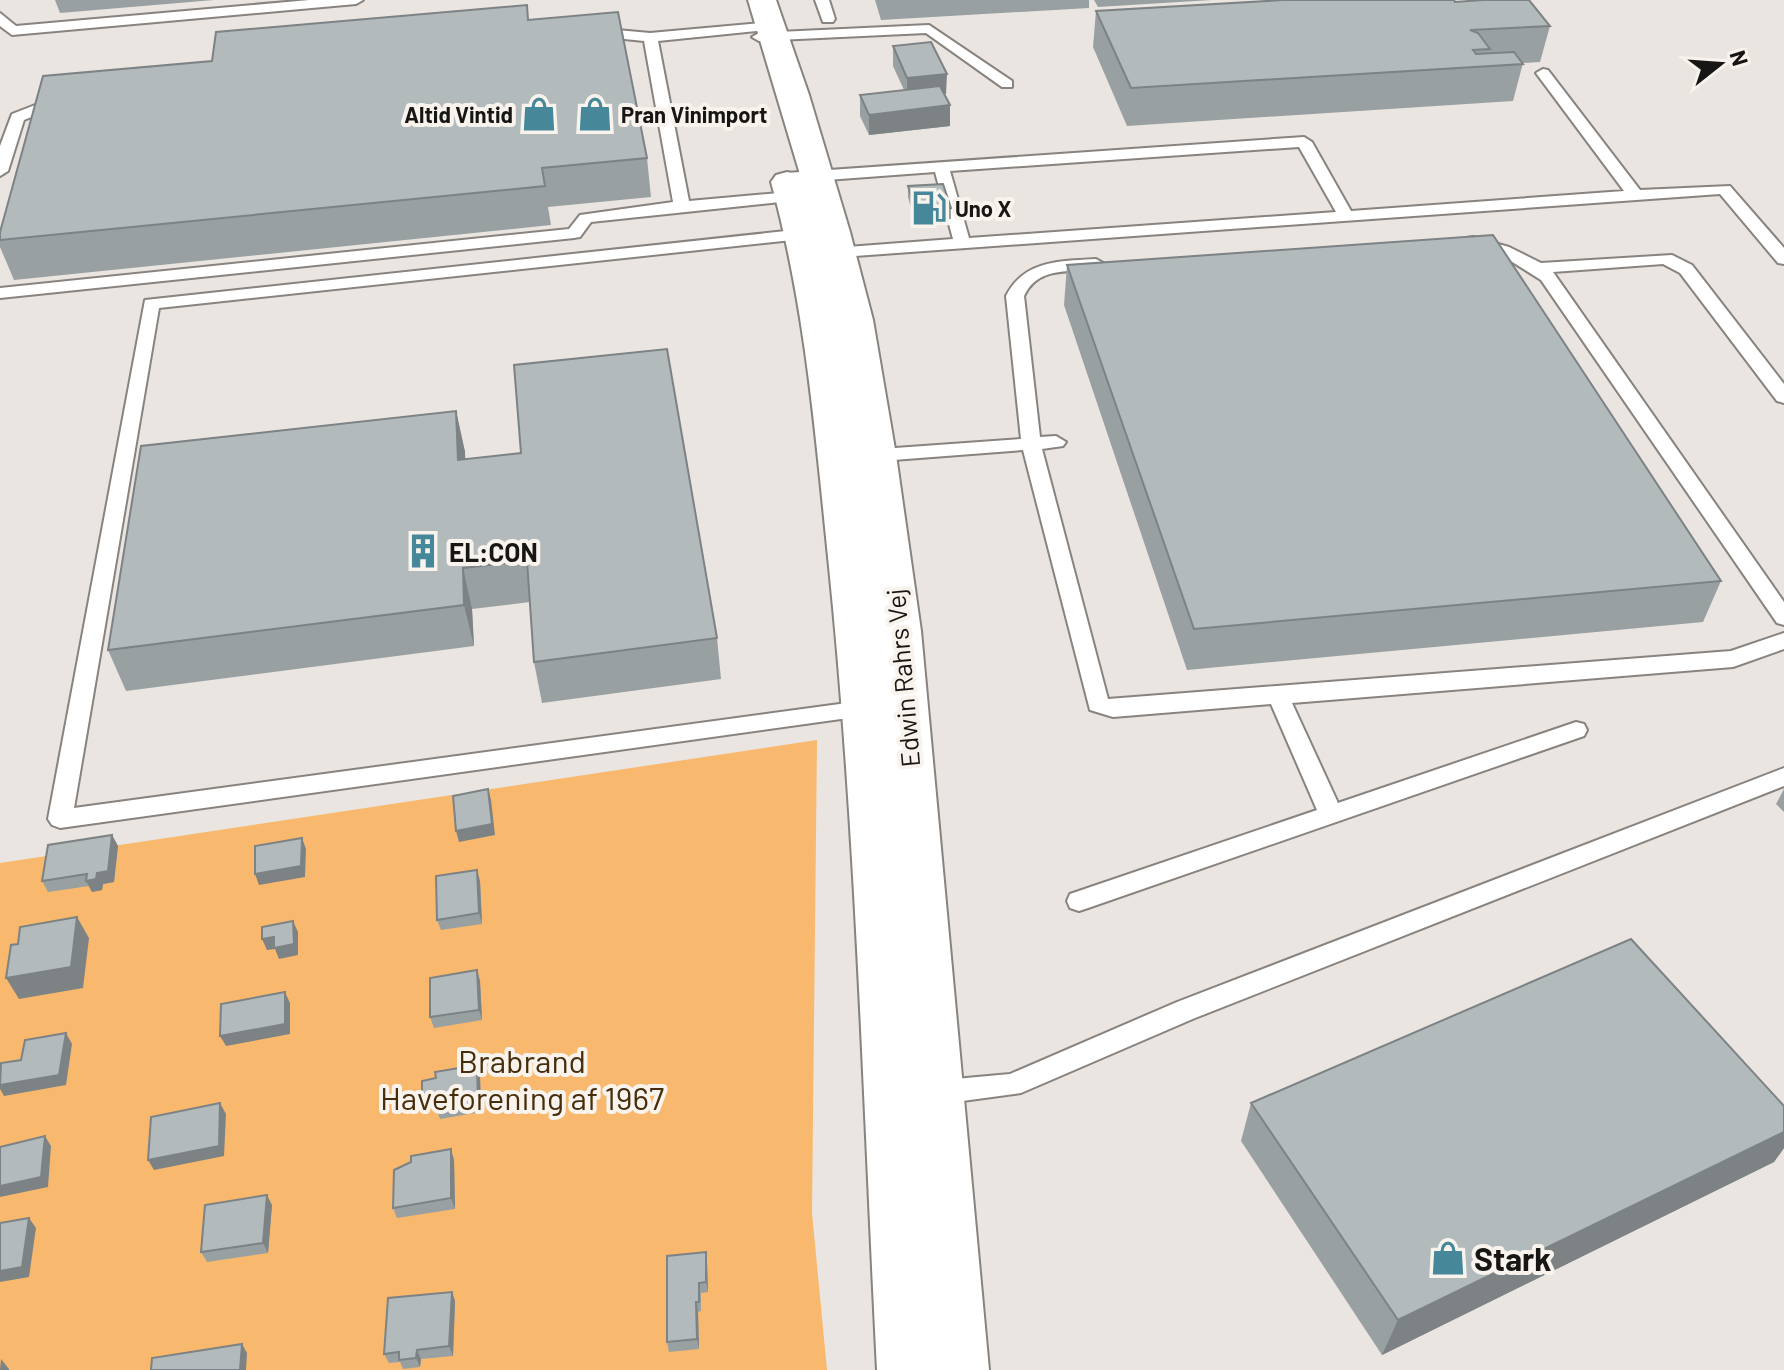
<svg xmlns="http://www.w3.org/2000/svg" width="1784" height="1370" font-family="Barlow,sans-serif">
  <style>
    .green { fill: #f8b96e }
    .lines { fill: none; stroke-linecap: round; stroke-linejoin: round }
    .service-casing { stroke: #88837e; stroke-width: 4 }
    .tertiary-casing { stroke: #88837e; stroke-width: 4 }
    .service { fill: #fff; fill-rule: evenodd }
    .tertiary { fill: #fff; fill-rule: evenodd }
    .wall { fill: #99a0a2 }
    .shaded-wall { fill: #7d8284 }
    .building { fill: #b2babc; stroke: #7d8284; stroke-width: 2 }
    .labels { text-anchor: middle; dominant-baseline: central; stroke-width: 8; stroke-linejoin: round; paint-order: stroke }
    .far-poi-label { font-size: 22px; font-weight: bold; fill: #181614; stroke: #f8f3ed; text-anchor: start }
    .poi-label { font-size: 26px; font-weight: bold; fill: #181614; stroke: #f8f3ed; text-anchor: start }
    .street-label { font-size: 26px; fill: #181614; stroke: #f8f3ed }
    .near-park-label { font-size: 32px; fill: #462d0b; stroke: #f8f3ed }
    .near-poi-label { font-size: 32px; font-weight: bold; fill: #181614; stroke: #f8f3ed; text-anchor: start }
  </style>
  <rect width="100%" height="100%" fill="#eae5e0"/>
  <!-- green -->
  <path class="green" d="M817,740l-5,473 15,157h-827v-507z"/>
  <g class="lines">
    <!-- service casing -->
    <g class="service-casing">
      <path id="service" d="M309,0h54l-7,4 -344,31 -12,-9v-13l16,13z
        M815,0h14l6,19 -2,3h-10z
        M772,22l7,4 -2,3 -119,12 31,160 113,-10 8,5 -2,3 -217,23 -11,15 -6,1 -574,60v-10l569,-59 11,-14 93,-13 -29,-161 -49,-5 -7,-4 7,-4 55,5z
        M929,25l83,56v6h-10l-76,-54 -167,8 -7,-4 7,-4z
        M1543,69l5,1 92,120 90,-4 54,62v16l-6,-1 -58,-69 -893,64 -6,-1 -2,-4 2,-4 132,-10 -18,-67 -149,11 -8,-5 8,-5 518,-36 8,5 39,69 273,-20 -88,-118zM1299,147l37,65 -367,26 -19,-67z
        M61,95l8,5 -3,3 -42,17 -16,51 -8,5v-30l12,-32z
        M814,228l6,1 2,4 -2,4 -661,71 -85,500 795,-108 8,2 3,6 -3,6 -817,114 -8,-3 -4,-6 97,-519z
        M1473,237l36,10 32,16 131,-8 20,10 92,119v19l-7,-2 -97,-128 -17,-9 -110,8 231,330v23l-7,-2 -236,-343 -35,-22 -39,-12 -2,-4 2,-4z
        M1096,259l9,5 -3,4c-29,6 -63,-4 -78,28l16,141 16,-1 10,6 -3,4 -21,3 66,250 623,-48 53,-18v16l-51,18 -441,36 46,100 238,-81 8,2 3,6 -3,6 -496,172 -9,3 -9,-3 -3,-7 3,-7 247,-84 -46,-106 -158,13 -23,-7 -67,-260 -156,12 -10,-6 10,-6 154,-11 -15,-143c18,-36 54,-35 90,-37z
        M1784,768v18l-589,232 -174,75 -88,12 -9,-4 -4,-8 4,-8 9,-4 77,-7 167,-72z"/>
    </g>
    <!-- tertiary casing -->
    <g class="tertiary-casing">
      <path id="tertiary" d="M748,0h28l33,95 41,137 23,88 23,135 25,176 68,739h-112c-14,-271 -21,-543 -49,-813 -13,-126 -23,-252 -57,-375l5,-7 11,-3 11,3 4,6z"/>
    </g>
    <!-- service -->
    <use href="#service" class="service"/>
    <!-- tertiary -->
    <use href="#tertiary" class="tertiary"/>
  </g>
  <!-- wall -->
  <path class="wall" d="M55,0h159l-154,13z
    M875,0h214v8l-208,12z
    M1094,0h118l-114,7z
    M1096,11l454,15 -10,36 -17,1 -10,38 -386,25 -34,-79z
    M529,20l118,138 4,39 -103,10 3,18 -537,55 -14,-33v-15l212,-171z
    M893,46l53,48h-2l6,32 -81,9 -9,-19v-21l44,-5 -11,-24z
    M908,186l43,22v11l-36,3 -7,-25z
    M1067,265l654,316 -18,41 -516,48 -123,-365z
    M456,411l9,41v7l252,179 4,41 -179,24 -8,-41 -4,-60 -58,7 2,37 -348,45 -18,-41z
    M1784,789v23l-8,-8z
    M112,835l6,11 -4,36 -11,2 -1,6 -10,2 -3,-6 -41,6 -6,-11z
    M480,881l2,43 -41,6 -4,-10z
    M477,970l3,11 2,39 -48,8 -4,-11z
    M477,1065l3,11 1,36 -41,7 -4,-11v-5l-11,2 11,-27z
    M1251,1103l533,3v42l-10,14 -392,193 -141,-214z
    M454,1160l1,49 -58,9 -4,-10z
    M272,1205l-4,48 -61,9 -6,-10z
    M707,1262l1,30 -7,1v18l-3,1 1,37 -30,3 -2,-10z
    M452,1292l3,9 -2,55 -32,3 -1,8 -17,2 -3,-7 -11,1 -5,-9z"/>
  <!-- shaded-wall -->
  <path class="shaded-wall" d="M947,74l-1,20 -39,4v-20z
    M950,105v21l-81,9v-20z
    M456,411l9,41 2,49 -9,-41z
    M463,568l9,41 2,37 -10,-41z
    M488,789l3,11 4,35 -36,7 -3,-11z
    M112,835l6,11 -4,36 -11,2 -1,6 -10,2 -6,-11 11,-8z
    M302,838l4,11 -1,28 -46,8 -4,-11z
    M477,870l3,11 2,43 -3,-11z
    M77,917l12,21 -6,50 -64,11 -13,-21z
    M293,921l5,11v23l-19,4 -4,-10 -8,1 -5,-11z
    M477,970l3,11 2,39 -3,-10z
    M285,992l5,11v31l-64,12 -6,-10z
    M66,1033l6,11 -6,41 -62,11 -4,-7v-4z
    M477,1065l3,11 1,36 -3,-10z
    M436,1092l3,10 -14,3 -3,-11z
    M220,1103l6,11 -2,42 -70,14 -6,-10z
    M1784,1132v16l-10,14 -392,193 16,-35z
    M45,1136l6,10 -3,41 -48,10v-11z
    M451,1149l3,11 1,49 -4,-11z
    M267,1195l5,10 -4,48 -5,-10z
    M29,1218l7,10 -7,49 -29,5v-11z
    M706,1252l1,10 1,30 -2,-10z
    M452,1292l3,9 -2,55 -4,-10z
    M696,1302l2,10 1,37 -2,-10z
    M242,1344l5,9 -1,17h-6z
    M417,1350l4,9 -1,8 -4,-9z
    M1,1359l8,10v1h-9z"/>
  <!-- building -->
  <path class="building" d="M1283,0h171l1,2 28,-2h46l21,26 -80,4 8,3 12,16 -17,1 3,4 38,-2 9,12 -392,24 -35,-77z
    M527,5l1,15 90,-8 29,146 -105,10 3,18 -545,54v-8l43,-156 169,-15 4,-29z
    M931,42l16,32 -40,4 -14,-32z
    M940,86l10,19 -81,10 -9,-20z
    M943,184l8,24 -35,3 -8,-25z
    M1493,235l228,346 -527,48 -127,-364z
    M667,349l50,289 -183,24 -7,-101 -64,7 1,37 -356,45 33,-204 315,-35 2,49 63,-7 -7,-88z
    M488,789l4,35 -36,7 -3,-35z
    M112,835l-4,36 -11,2 -1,6 -10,2 1,-7 -45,7 6,-36z
    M302,838l-1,28 -46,8v-28z
    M477,870l2,43 -42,7 -1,-44z
    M77,917l-6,50 -65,11 5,-33 7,-1 2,-17z
    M293,921l1,23 -20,4v-11l-12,2v-12z
    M1631,939l153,167v26l-386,188 -147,-217z
    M477,970l2,40 -49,7v-39z
    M285,992v32l-65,12 1,-32z
    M66,1033l-7,42 -59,10 1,-22 20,-3 4,-20z
    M477,1065l1,37 -42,6v-16l-14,2v-13l14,-3 -1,-6z
    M220,1103l-1,43 -71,14 3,-43z
    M45,1136l-4,41 -41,9v-39z
    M451,1149v49l-58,10 1,-38 17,-8v-6z
    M267,1195l-4,48 -62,9 4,-47z
    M29,1218l-7,49 -22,4v-48z
    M706,1252v30l-7,1v19h-3l1,37 -30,3v-86z
    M452,1292l-3,54 -32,4 -1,8 -17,2v-8l-15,2 4,-56z
    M242,1344l-2,26h-89l1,-12z"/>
  <!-- icons -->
  <defs>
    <g id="shop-bare" transform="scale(2.76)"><path d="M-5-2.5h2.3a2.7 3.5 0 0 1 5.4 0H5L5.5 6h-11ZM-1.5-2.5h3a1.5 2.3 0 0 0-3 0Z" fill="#468899" stroke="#f8f3ed" stroke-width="2.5" paint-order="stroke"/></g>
    <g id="fuel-bare" transform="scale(2.76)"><path d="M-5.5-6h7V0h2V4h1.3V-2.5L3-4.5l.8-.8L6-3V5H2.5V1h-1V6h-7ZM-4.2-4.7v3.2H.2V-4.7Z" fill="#468899" stroke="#f8f3ed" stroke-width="2.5" paint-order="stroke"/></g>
    <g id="building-bare" transform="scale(2.76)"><path d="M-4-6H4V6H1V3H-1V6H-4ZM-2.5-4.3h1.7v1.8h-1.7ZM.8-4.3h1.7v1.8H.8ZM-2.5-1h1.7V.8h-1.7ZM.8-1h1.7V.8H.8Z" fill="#468899" stroke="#f8f3ed" stroke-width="2.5" paint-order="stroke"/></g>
  </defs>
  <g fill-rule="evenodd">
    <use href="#shop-bare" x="539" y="114"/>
    <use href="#shop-bare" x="595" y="114"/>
    <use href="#fuel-bare" x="929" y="208"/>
    <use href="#building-bare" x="423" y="551"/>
    <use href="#shop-bare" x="1448" y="1258"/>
  </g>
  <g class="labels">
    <!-- far-poi labels -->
    <g class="far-poi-label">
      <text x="513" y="114" text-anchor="end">Altid Vintid</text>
      <text x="621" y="114">Pran Vinimport</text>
      <text x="955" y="208">Uno X</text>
    </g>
    <!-- poi labels -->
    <g class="poi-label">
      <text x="449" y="551">EL:CON</text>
    </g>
    <!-- street labels -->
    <g class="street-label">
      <text transform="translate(902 678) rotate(-95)">Edwin Rahrs Vej</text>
    </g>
    <!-- near-park labels -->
    <g class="near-park-label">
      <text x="522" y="1060">Brabrand<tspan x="522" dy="37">Haveforening af 1967</tspan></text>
    </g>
    <!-- near-poi labels -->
    <g class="near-poi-label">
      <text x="1474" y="1258">Stark</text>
    </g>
  </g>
  <!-- north arrow -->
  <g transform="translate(1720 64) rotate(73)" stroke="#f8f3ed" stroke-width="6" paint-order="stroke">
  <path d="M0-6L14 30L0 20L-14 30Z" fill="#181614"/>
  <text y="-12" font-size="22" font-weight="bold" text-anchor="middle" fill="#181614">N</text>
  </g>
</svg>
